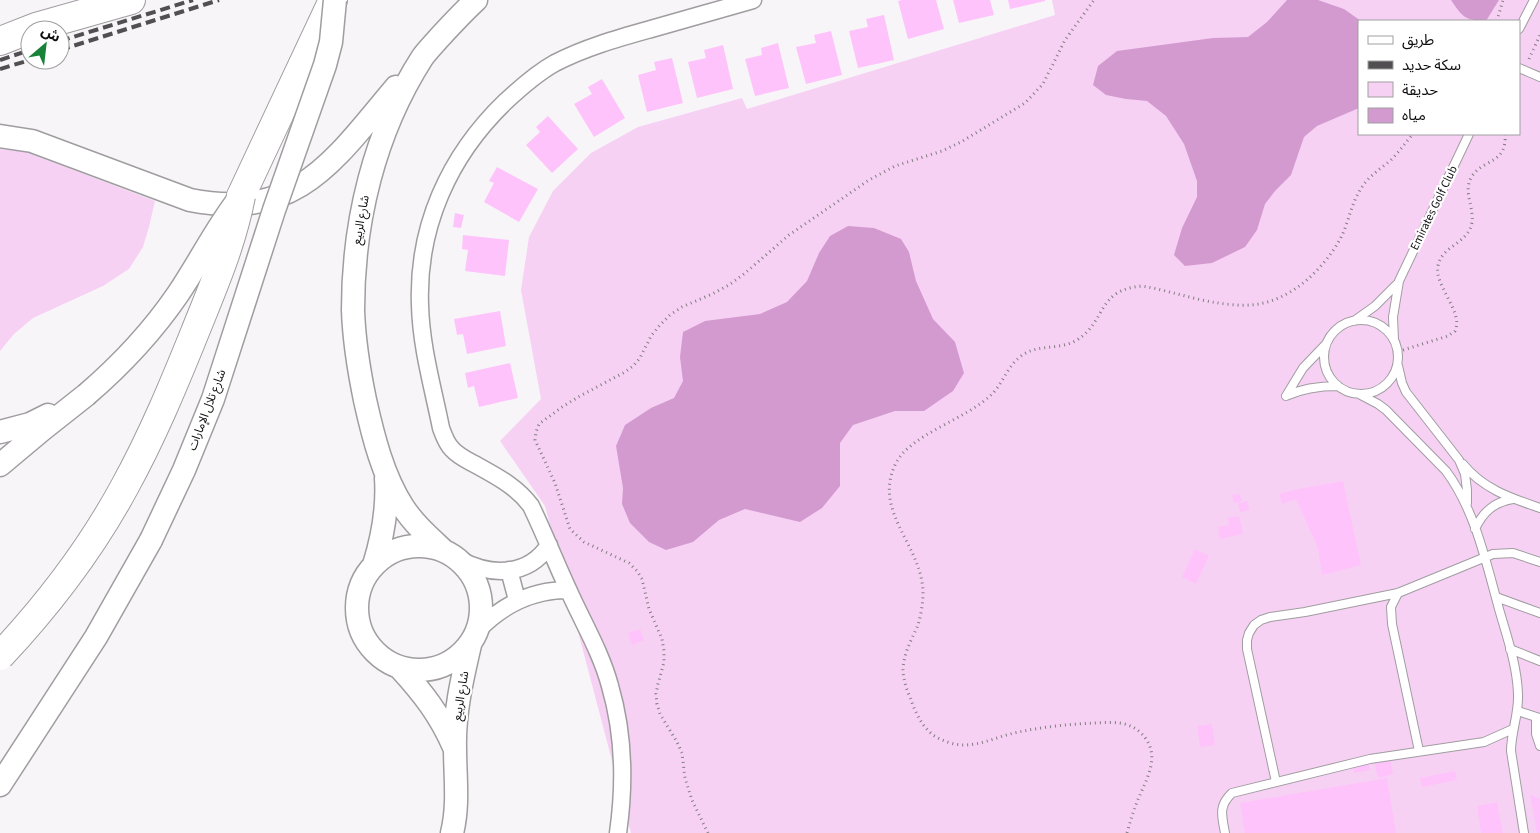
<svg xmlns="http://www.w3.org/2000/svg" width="1540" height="833" font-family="'Source Sans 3','Noto Sans Arabic',sans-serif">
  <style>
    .green { fill: #f7d1f4; fill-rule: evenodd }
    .water { fill: #d39ad0 }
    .building { fill: #fec3fb }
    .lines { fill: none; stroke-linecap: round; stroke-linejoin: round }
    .service-casing { stroke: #a09da0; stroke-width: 10 }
    .minor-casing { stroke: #a09da0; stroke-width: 19 }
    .secondary-casing { stroke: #a09da0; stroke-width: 25 }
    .motorway-casing { stroke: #a09da0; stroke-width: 30 }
    .path { stroke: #807e80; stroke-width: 3; stroke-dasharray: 1 4; stroke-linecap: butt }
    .service { stroke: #fff; stroke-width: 8 }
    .minor { stroke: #fff; stroke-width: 16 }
    .secondary { stroke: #fff; stroke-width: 22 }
    .motorway { stroke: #fff; stroke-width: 28 }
    .rail { stroke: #514f51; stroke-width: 4; stroke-dasharray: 10 5; stroke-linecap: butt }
    .secondary-bridge-casing { stroke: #a09da0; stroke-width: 25; stroke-linecap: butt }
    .motorway-bridge-casing { stroke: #a09da0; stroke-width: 30; stroke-linecap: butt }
    .secondary-bridge { stroke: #fff; stroke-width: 22 }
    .motorway-bridge { stroke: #fff; stroke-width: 28 }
    .labels { text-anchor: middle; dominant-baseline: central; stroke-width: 4.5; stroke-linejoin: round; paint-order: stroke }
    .street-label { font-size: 12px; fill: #100f10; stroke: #fff }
  </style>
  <rect width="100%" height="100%" fill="#f8f5f8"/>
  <!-- green -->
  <path class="green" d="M1052,0h488v833h-909l-86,-327 -45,-65 41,-42 -20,-109 8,-53 24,-46 38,-38 47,-26 104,-29 5,11 308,-94zM1359,21h160v113h-160z
    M0,149l26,3 129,49 -6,26 -6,20 -14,22 -26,17 -70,32 -19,16 -14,17z"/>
  <!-- water -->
  <path class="water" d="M1287,0h31l26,9 17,12h-2v87l-42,18 -13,11 -13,38 -16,16 -10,13 -8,26 -12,17 -33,16 -27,3 -11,-11 8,-27 15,-31v-16l-13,-37 -18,-28 -19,-15 -21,-2 -20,-4 -13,-10 5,-19 19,-15 96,-13 35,-1 19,-15z
    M1451,0h48l-13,21c-21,-1 -23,-3 -35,-21z
    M848,226l26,2 27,11 8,13 7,29 17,38 22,23 9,31 -11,18 -29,20h-29l-42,14 -13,18v43l-18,22 -22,14 -55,-13 -26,11 -26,22 -27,8 -17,-8 -19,-19 -8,-19 1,-16 -7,-42 9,-21 26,-17 23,-10 9,-17 -3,-24 3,-25 22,-11 55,-7 27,-12 20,-21 12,-28 11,-17z"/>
  <!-- building -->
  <path class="building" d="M902,0h34l8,29 -36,10 -10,-38z
    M953,0h37l4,15 -35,8z
    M1008,0h37v1l-35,8z
    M884,15l10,45 -36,8 -9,-37 19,-4 -2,-8z
    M831,31l11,44 -36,9 -10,-37 20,-4 -2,-8z
    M778,43l11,45 -34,8 -10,-37 17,-4 -1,-7z
    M723,45l10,44 -36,9 -9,-36 18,-4 -2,-8z
    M672,58l11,45 -36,9 -9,-37 18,-5 -2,-8z
    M602,79l23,39 -31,19 -20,-33 18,-10 -4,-7z
    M548,116l30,33 -26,24 -26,-28 14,-13 -4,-5z
    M497,167l41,22 -19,33 -35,-20 10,-19 -5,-2z
    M455,213l9,2 -3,13 -8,-1z
    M463,235l46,5 -4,36 -40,-5 3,-21 -6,-1z
    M500,311l6,35 -39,8 -4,-20 -6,1 -3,-16z
    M510,363l8,35 -39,9 -5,-21 -6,2 -3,-15z
    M1343,481l18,84 -39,10 -4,-27 -22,-49 -14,5 -3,-10 14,-4z
    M1240,494l2,7 -8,2 -2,-8z
    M1248,501l1,9 -9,2 -2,-9z
    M1239,516l4,18 -23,5 -2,-12 11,-2 -1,-7z
    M1195,549l14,7 -13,28 -14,-7z
    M640,629l4,11 -12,5 -4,-12z
    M1212,724l3,21 -15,2 -3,-21z
    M1390,758l3,16 -15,4 -4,-17z
    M1369,762l1,8 -16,3 -1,-8z
    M1455,771l2,9 -35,7 -2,-9z
    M1387,778l9,55h-151l-5,-30z
    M1530,794l10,5v34h-3z
    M1497,802l6,31h-22l-4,-27z"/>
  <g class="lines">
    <!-- service casing -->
    <g class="service-casing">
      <path id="service" d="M1519,29l15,-29
        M1519,68l21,9
        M1324 357a37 37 0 1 1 74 0a37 37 0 1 1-74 0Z
        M1354,321l21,-15 21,-21
        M1394,340l-1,-23 6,-36 70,-147
        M1398,366l4,17 4,9 53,68 6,14 2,16v13
        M1359,394l19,10 8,6 60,61c29,39 40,91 53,138 8,28 18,56 19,85 1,20 -7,38 -7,57l13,82
        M1286,396l17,-28 23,-24
        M1286,396c17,-8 33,-10 52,-10
        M1463,464c20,25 48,34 77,44
        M1475,529c8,-17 19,-27 38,-30
        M1398,593l-7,14 1,17 27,127
        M1496,597l44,16
        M1510,649l30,12
        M1518,711l21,7
        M1536,717v17l4,12
        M1276,782l-29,-133v-9l2,-7 5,-8 7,-5 9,-3 35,-5 93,-19 95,-39 20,-1 27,9
        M1225,833c-3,-17 -7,-27 7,-40l138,-34 114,-17 29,-13"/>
    </g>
    <!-- minor casing -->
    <g class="minor-casing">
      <path id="minor" d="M460,560c31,16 68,17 89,-15
        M509,570l8,30
        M479,629c25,-25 53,-39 89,-39
        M618,833c7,-49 6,-99 -8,-147 -9,-34 -28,-65 -42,-97 -13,-28 -24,-56 -37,-83 -14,-19 -33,-29 -53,-40 -9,-5 -19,-9 -26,-17 -6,-6 -8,-13 -11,-21 -8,-40 -20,-81 -21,-123 -3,-78 29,-149 85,-203 15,-14 32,-29 50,-39 31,-16 64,-25 96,-34 34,-10 68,-19 102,-29"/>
    </g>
    <!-- secondary casing -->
    <g class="secondary-casing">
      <path id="secondary" d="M0,136l32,5 158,59c108,21 144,-40 206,-113
        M0,432l30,-8 18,-9
        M0,465l43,-36 43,-34
        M357 608a62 62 0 1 1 124 0a62 62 0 1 1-124 0Z
        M444,551c-15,-14 -30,-27 -41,-44 -20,-31 -30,-71 -38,-107 -6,-29 -11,-60 -12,-90 0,-88 21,-177 69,-252 5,-7 12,-14 17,-20 12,-13 24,-26 37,-38
        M374,565c9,-29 14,-57 12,-87
        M400,668c23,25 40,47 54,79
        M0,785l96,-148 55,-97
        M452,833c7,-28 3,-56 3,-85 -1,-34 7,-69 15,-103"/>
    </g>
    <!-- motorway casing -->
    <g class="motorway-casing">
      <path id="motorway" d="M0,41l36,-14 95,-27
        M241,196l92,-196"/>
    </g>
    <!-- path -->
    <path class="path" d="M1497,21l6,-21
      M1529,59l11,-24
      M1403,350l45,-14 7,-5c9,-19 -21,-45 -17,-65 3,-18 25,-22 32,-37 8,-18 -9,-36 2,-53 13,-18 35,-12 33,-42
      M708,833l-16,-33 -7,-22 -3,-25 -5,-11 -17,-28 -3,-10 -1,-10 2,-10 6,-22v-11l-2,-12 -13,-30 -7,-30 -5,-8 -8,-8 -45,-21 -14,-13 -15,-46 -20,-43 1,-8 3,-8 23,-17 18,-11 45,-24 8,-6 7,-8 11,-22 9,-11 10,-10 12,-8 30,-13 17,-9 15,-11 45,-39 80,-55 26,-14 47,-15 19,-9 64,-39 18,-19 22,-44 29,-40
      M1127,833c3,-11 6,-21 10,-31 9,-23 26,-47 4,-69 -13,-12 -28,-11 -44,-10 -28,1 -56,4 -83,10 -17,4 -33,12 -50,12 -10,0 -22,-4 -31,-10 -11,-9 -17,-21 -22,-35 -4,-10 -8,-20 -8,-31 1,-17 9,-30 15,-44 3,-10 5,-22 5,-33 -1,-46 -50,-80 -28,-127 14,-31 71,-45 97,-71 11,-11 15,-27 28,-37 16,-14 39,-6 57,-17 30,-19 19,-50 65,-54 24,4 47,12 70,16 12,2 26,4 38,3 38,-2 71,-33 89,-64 9,-15 11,-34 20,-49 7,-14 20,-22 32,-32 8,-8 14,-17 22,-26"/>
    <!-- service -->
    <use href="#service" class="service"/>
    <!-- minor -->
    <use href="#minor" class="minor"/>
    <!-- secondary -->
    <use href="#secondary" class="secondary"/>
    <!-- motorway -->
    <use href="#motorway" class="motorway"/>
    <!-- rail -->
    <path class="rail" d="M60,41l133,-41
      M60,50l159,-50
      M0,60l30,-10
      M0,69l30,-9"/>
    <!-- secondary-bridge casing -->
    <g class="secondary-bridge-casing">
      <path id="secondary-bridge" d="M86,395c35,-30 66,-63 92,-101 21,-31 37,-64 60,-94
        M151,540l33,-70 29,-71 61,-189 51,-145 6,-23 4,-42"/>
    </g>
    <!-- motorway-bridge casing -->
    <g class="motorway-bridge-casing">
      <path id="motorway-bridge" d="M0,656c48,-51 91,-107 125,-170 27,-49 49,-102 70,-154 18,-45 37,-88 46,-136"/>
    </g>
    <!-- secondary-bridge -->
    <use href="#secondary-bridge" class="secondary-bridge"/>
    <!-- motorway-bridge -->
    <use href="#motorway-bridge" class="motorway-bridge"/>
  </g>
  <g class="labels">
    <!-- street labels -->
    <g class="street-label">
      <text transform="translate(1434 208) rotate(-64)">Emirates Golf Club</text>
      <text transform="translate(361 220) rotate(-80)">شارع الربيع</text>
      <text transform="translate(207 410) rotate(-69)">شارع تلال الإمارات</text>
      <text transform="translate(461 696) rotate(-81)">شارع الربيع</text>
    </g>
  </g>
  <!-- legend -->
  <rect x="1358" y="20" width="162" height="115" fill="#ffffff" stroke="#9f9f9f"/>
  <rect x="1368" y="36" width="25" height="8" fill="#ffffff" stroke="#9f9f9f"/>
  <text x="1402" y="45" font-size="15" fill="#100f10">طريق</text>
  <rect x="1368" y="61" width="25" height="8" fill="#514f51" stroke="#9f9f9f"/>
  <text x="1402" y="70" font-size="15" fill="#100f10">سكة حديد</text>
  <rect x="1368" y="82" width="25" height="15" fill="#f7d1f4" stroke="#9f9f9f"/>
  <text x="1402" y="95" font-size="15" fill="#100f10">حديقة</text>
  <rect x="1368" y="108" width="25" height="15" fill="#d39ad0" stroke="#9f9f9f"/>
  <text x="1402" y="120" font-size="15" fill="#100f10">مياه</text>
  <!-- north arrow -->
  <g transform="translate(45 45) rotate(28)"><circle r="24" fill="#ffffff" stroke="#9f9f9f"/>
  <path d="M0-4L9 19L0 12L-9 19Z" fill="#178238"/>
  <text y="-8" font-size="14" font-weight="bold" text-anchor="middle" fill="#100f10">ش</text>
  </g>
</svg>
